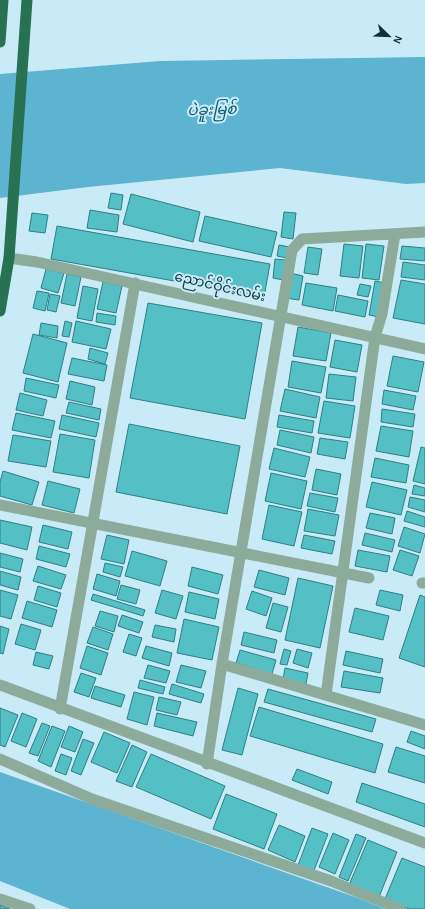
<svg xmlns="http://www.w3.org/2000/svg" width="425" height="909" font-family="'Alegreya Sans','Noto Sans Myanmar',sans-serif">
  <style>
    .water { fill: #5cb4d0 }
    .building { fill: #55bfc6; stroke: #2d7f85 }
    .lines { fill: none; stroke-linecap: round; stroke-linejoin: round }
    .minor { stroke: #8cab9a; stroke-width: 11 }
    .trunk { stroke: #287152; stroke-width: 11 }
    .labels { text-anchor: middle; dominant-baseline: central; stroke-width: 4; stroke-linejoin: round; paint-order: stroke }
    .street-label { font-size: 14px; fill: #0a333f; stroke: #c9ebf7 }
    .water-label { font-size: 15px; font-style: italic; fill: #115a6e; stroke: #c9ebf7 }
  </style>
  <rect width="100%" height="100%" fill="#c9ebf7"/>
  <!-- water -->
  <path class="water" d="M425,57v126l-19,1 -126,-16 -192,19 -88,11v-124l160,-13z
    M0,772l358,126 27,11h-315l-70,-28z"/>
  <!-- building -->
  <path class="building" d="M111,193l12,2 -2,15 -13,-2z
    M131,194l69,18 -7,30 -70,-18z
    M90,210l29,5 -2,17 -30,-4z
    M284,212l12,1 -3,26 -12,-2z
    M32,213l16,2 -3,18 -16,-2z
    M205,216l72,16 -6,25 -72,-16z
    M57,226l213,38 -6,33 -213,-38z
    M344,244l19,2 -4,32 -19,-2z
    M366,244l18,2 -5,34 -17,-2z
    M279,245l11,2 -3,11 -10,-2z
    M402,246l23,2v13l-25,-2z
    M308,247l14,2 -4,26 -14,-2z
    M275,259l11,1 -3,20 -10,-2z
    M403,262l22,3v15l-24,-3z
    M46,269l18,4 -6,20 -17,-5z
    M290,273l13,3 -4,24 -14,-2z
    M67,274l14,3 -6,29 -14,-3z
    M401,280l24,4v40l-32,-6z
    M375,281l10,2 -6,34 -10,-2z
    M103,282l19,4 -6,27 -19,-4z
    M306,283l31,5 -4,23 -31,-6z
    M360,284l11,2 -3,11 -11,-2z
    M83,286l15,3 -6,32 -15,-3z
    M37,291l12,2 -4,18 -12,-3z
    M50,294l10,2 -4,16 -9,-2z
    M338,295l30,6 -3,16 -30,-6z
    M148,303l114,20 -17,96 -115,-21z
    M97,313l19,3 -1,9 -19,-3z
    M65,321l7,2 -3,14 -7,-1z
    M76,321l35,8 -5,20 -34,-7z
    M41,323l17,3 -1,12 -18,-3z
    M298,327l33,6 -5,28 -33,-5z
    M33,334l34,9 -9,39 -35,-9z
    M335,340l27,5 -5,27 -27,-5z
    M90,348l18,5 -3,11 -17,-5z
    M393,356l31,6 -6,30 -31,-6z
    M72,358l35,7 -3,16 -36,-7z
    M292,361l34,6 -5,26 -33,-6z
    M329,374l27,3 -3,24 -27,-3z
    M26,378l33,7 -3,13 -32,-7z
    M70,381l25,6 -3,18 -26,-6z
    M285,389l35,8 -4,21 -36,-7z
    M384,390l32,6 -3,14 -31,-6z
    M20,393l27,7 -4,16 -27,-6z
    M324,401l31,5 -5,32 -32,-5z
    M69,402l32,7 -2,11 -33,-7z
    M382,409l33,5 -2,13 -32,-5z
    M16,413l39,8 -4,17 -39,-8z
    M62,415l37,8 -3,14 -37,-8z
    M279,415l35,6 -2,12 -35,-6z
    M129,424l111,22 -13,68 -111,-22z
    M381,426l32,5 -4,26 -33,-6z
    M280,430l34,7 -3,16 -34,-8z
    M60,434l35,6 -6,38 -36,-6z
    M13,435l38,6 -5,26 -38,-6z
    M320,438l28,4 -3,17 -28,-5z
    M421,447l4,1v36l-12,-3z
    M274,448l36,9 -5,20 -36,-8z
    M375,458l34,7 -3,18 -35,-6z
    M316,469l25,5 -4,21 -25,-5z
    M3,471l36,11 -7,23 -32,-9v-14z
    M271,473l36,8 -6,28 -36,-8z
    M48,481l32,8 -6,24 -32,-8z
    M372,482l35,8 -6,25 -35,-8z
    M414,485l11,3v8l-13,-2z
    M310,493l28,5 -3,14 -28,-6z
    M410,497l15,3v12l-17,-5z
    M269,505l33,7 -8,34 -32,-7z
    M308,509l31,6 -4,21 -31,-5z
    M407,511l18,6v10l-21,-6z
    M370,513l25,5 -3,16 -26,-6z
    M0,520l32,7 -5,23 -27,-7z
    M43,525l29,7 -4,17 -29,-7z
    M404,527l21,7 -5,19 -22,-7z
    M365,533l30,7 -3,12 -30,-7z
    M107,535l22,5 -5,24 -23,-5z
    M304,535l31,6 -3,13 -31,-6z
    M39,546l31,8 -4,13 -30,-8z
    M358,550l32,6 -3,16 -32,-6z
    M400,550l19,6 -7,20 -19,-6z
    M132,551l35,10 -7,25 -35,-10z
    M0,553l23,6 -3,13 -20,-5z
    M105,563l18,4 -3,10 -17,-5z
    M38,566l28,9 -5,14 -28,-8z
    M192,567l31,8 -5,19 -30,-8z
    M259,570l30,8 -4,17 -31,-8z
    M0,571l21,6 -3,13 -18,-5z
    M97,574l23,7 -4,15 -23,-7z
    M298,578l35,8 -13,62 -35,-8z
    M121,585l19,5 -4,14 -19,-5z
    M38,586l23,7 -4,14 -23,-7z
    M0,590l18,5 -7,24 -11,-3z
    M162,590l21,6 -7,23 -21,-6z
    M380,590l23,5 -3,16 -24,-6z
    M252,591l20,7 -6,18 -20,-7z
    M189,592l30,7 -4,20 -30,-7z
    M93,594l52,16 -2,6 -52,-16z
    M420,595l5,2v70l-26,-9z
    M27,601l30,9 -5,17 -30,-9z
    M273,603l15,4 -7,25 -15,-4z
    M355,608l34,8 -6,24 -34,-8z
    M100,611l18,5 -4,16 -19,-6z
    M122,615l21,7 -4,11 -21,-7z
    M184,619l35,8 -7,33 -35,-7z
    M21,624l20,6 -6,20 -20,-6z
    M155,625l21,4 -2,13 -22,-5z
    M0,626l9,3 -6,25 -3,-1z
    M93,627l20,7 -5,16 -21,-7z
    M244,632l33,8 -3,13 -33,-8z
    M129,634l13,4 -6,18 -13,-4z
    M87,646l21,7 -7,22 -21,-7z
    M146,646l26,7 -3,13 -27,-8z
    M284,649l7,2 -4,14 -7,-1z
    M297,649l15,4 -4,15 -15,-5z
    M240,650l36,10 -4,14 -36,-11z
    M346,651l37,8 -3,14 -37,-8z
    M36,652l17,4 -4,13 -16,-4z
    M148,665l22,6 -4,12 -22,-5z
    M181,665l25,6 -5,17 -25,-6z
    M285,668l23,5 -2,11 -23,-5z
    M344,671l39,7 -3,15 -39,-6z
    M81,673l15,5 -7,19 -15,-5z
    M140,680l25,7 -2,7 -25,-6z
    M172,684l32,10 -3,9 -32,-9z
    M95,686l30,9 -4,12 -30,-9z
    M238,688l20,6 -16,61 -20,-5z
    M268,689l108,30 -4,13 -108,-30z
    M134,692l20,5 -7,28 -20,-6z
    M159,697l22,5 -4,13 -21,-5z
    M259,707l124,37 -8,29 -125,-37z
    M0,708l18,7 -13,32 -5,-2z
    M22,713l15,6 -11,28 -15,-6z
    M157,713l40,9 -4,14 -39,-10z
    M42,723l8,3 -12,30 -9,-3z
    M52,726l13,5 -14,36 -13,-6z
    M69,726l14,6 -8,20 -14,-5z
    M411,731l14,5v13l-18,-7z
    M104,732l26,11 -13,30 -26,-11z
    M83,739l11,4 -13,32 -10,-4z
    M132,745l15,7 -15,35 -16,-6z
    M396,747l29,9v27l-37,-11z
    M61,754l11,4 -6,17 -11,-4z
    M151,754l74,32 -14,33 -75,-32z
    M297,769l35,13 -4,12 -36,-14z
    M362,783l63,21v23l-69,-25z
    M226,794l51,20 -13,35 -51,-20z
    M279,825l26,11 -10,26 -27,-12z
    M312,828l16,6 -15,39 -16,-5z
    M333,833l16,7 -14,34 -16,-7z
    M356,834l10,4 -18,43 -9,-4z
    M368,840l29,12 -18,45 -30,-12z
    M402,858l23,9v42h-16l-24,-10z
    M0,905l10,4h-10z"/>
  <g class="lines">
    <!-- minor -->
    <path class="minor" d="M9,258l28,4 388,87
      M0,505l369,73
      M422,583h3
      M222,664l203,61
      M0,685l425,158
      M326,695l49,-358 7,-23 13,-80
      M60,709l75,-426
      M0,759l92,40 239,82 69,28
      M207,764l15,-100 70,-414 10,-11 123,-7
      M0,899l30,10"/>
    <!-- trunk -->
    <path class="trunk" d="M0,42l3,-42
      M0,311l9,-53 18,-258"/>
  </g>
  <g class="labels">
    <!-- street labels -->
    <g class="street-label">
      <text transform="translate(220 287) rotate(13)">ညောင်ဝိုင်းလမ်း</text>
    </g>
    <!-- water labels -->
    <g class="water-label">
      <text transform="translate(212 110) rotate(-2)">ပဲခူးမြစ်</text>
    </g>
  </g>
  <!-- north arrow -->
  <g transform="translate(389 36) rotate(113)" stroke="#c9ebf7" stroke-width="3" paint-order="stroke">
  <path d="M0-3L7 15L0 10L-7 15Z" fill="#0a333f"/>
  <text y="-6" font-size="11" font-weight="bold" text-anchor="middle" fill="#0a333f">N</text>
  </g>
</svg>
